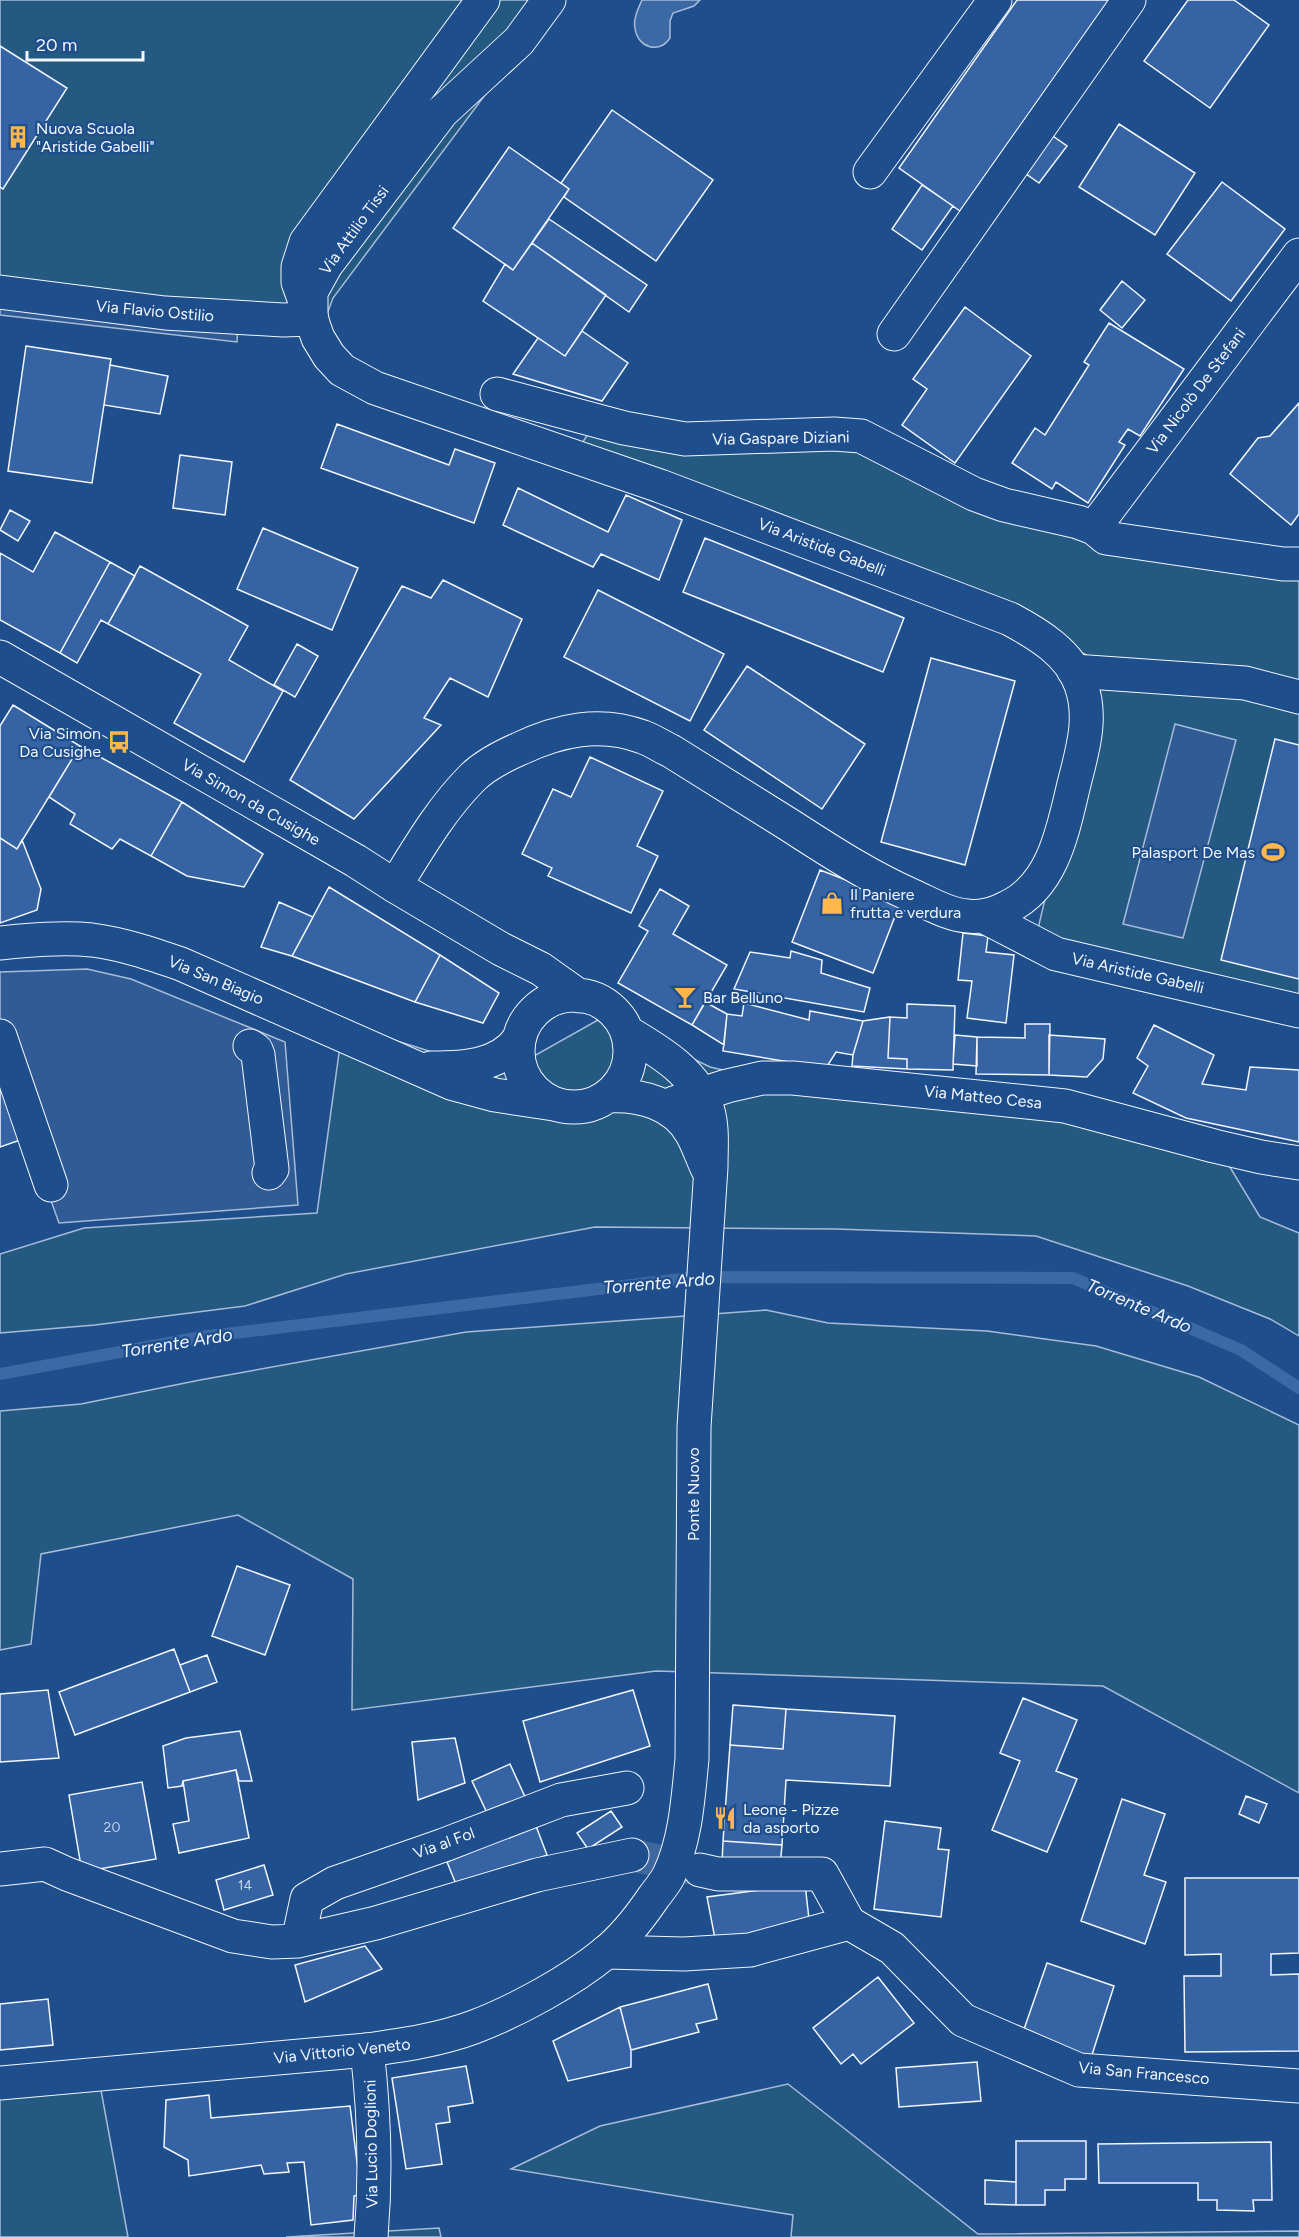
<svg xmlns="http://www.w3.org/2000/svg" width="1299" height="2237" font-family="Figtree,sans-serif">
  <style>
    .green { fill: #245a82; stroke: #a8bbd7; stroke-width: 1.5 }
    .parking { fill: #305b95; stroke: #a8bbd7; stroke-width: 1.5 }
    .water { fill: #3b69a3; stroke: #a8bbd7; stroke-width: 1.5 }
    .lines { fill: none; stroke-linecap: round; stroke-linejoin: round }
    .stream { stroke: #3b69a3; stroke-width: 12 }
    .building { fill: #3563a3; stroke: #f2f6ff; stroke-width: 1.5 }
    .minor-tunnel { stroke: #3f679d; stroke-width: 33; stroke-dasharray: 33 16; stroke-linecap: butt }
    .minor-casing { stroke: #f2f6ff; stroke-width: 35 }
    .major-casing { stroke: #f2f6ff; stroke-width: 35 }
    .minor { stroke: #1f4e8c; stroke-width: 33 }
    .major { stroke: #1f4e8c; stroke-width: 33 }
    .labels { text-anchor: middle; dominant-baseline: central; stroke-width: 4.5; stroke-linejoin: round; paint-order: stroke }
    .number-label { font-size: 14px; fill: #c3d1e8 }
    .poi-label { font-size: 16px; fill: #f2f6ff; stroke: #1f4e8c; text-anchor: start }
    .street-label { font-size: 16px; fill: #f2f6ff; stroke: #1f4e8c }
    .water-label { font-size: 18px; font-style: italic; fill: #f2f6ff; stroke: #1f4e8c }
  </style>
  <rect width="100%" height="100%" fill="#1f4e8c"/>
  <!-- green -->
  <path class="green" d="M0,0h556l-223,298 -12,32 -321,-44z
    M593,427l273,22 124,64 309,53v438l-266,-54 68,-288 -153,-74 -370,-139z
    M605,1016l105,51 74,17 291,29 147,41 38,63 39,16v103l-29,-17 -82,-33 -152,-50 -200,-7 -241,-2 -249,47 -101,32 -150,19 -95,8v-79l84,-26 233,-15 26,-189 159,50z
    M766,1310l62,13 159,8 109,15 103,31 100,48v368l-196,-107 -447,-15 -304,39 1,-131 -115,-64 -197,39 -10,90 -31,6v-239l81,-7 119,-24 266,-48z
    M98,2074l30,163h-128v-154z
    M788,2084l190,150 321,-3v6h-508l2,-22 -282,-46 89,-43z
    M439,2228l2,9h-155z"/>
  <!-- parking -->
  <path class="parking" d="M0,292l238,26 -1,24 -237,-27z
    M1175,724l61,16 -53,198 -60,-14z
    M87,969l44,10 154,63 13,163 -239,18 -59,-166v-85z"/>
  <!-- water -->
  <path class="water" d="M642,0h58l-6,6 -21,7 -3,8v17c-11,17 -33,9 -35,-10 -2,-9 3,-19 7,-28z"/>
  <g class="lines">
    <!-- stream -->
    <path class="stream" d="M0,1374l201,-37 496,-60 376,1 168,72 58,38"/>
  </g>
  <!-- building -->
  <path class="building" d="M1017,0h92l-149,211 -61,-43z
    M1188,0h46l35,25 -59,83 -66,-47z
    M0,46l67,42 -64,101 -3,-2z
    M612,110l101,70 -57,81 -92,-64 5,-8 -8,-6z
    M1119,124l76,49 -40,62 -76,-48z
    M1050,134l17,12 -28,37 -17,-12z
    M509,147l60,42 -56,81 -60,-42z
    M1222,182l63,47 -54,72 -64,-47z
    M922,185l31,21 -31,44 -30,-21z
    M549,219l98,66 -18,27 -97,-69z
    M532,243l74,52 -41,61 -82,-55 22,-37 8,6z
    M1122,281l23,19 -23,28 -22,-18z
    M965,307l66,49 -76,107 -53,-38 25,-36 -14,-10z
    M1109,323l75,46 -44,67 -12,-7 -9,13 6,3 -37,58 -32,-21 -4,7 -40,-26 23,-35 10,7 44,-70 -5,-3z
    M582,331l46,32 -26,38 -89,-27 25,-36 27,18z
    M26,346l85,13 -19,124 -84,-12z
    M110,365l58,11 -8,38 -56,-9z
    M1299,403v111l-8,11 -61,-51 28,-36 12,-2z
    M337,424l112,41 6,-16 40,14 -21,60 -153,-55z
    M180,455l52,7 -7,53 -52,-7z
    M518,488l90,44 18,-37 56,25 -23,60 -58,-26 -8,13 -90,-42z
    M10,510l20,11 -12,20 -18,-11z
    M263,528l95,40 -26,62 -95,-41z
    M55,532l55,30 -50,91 -60,-33v-67l33,19z
    M705,538l199,80 -21,54 -200,-80z
    M110,562l25,14 -27,48 -7,-4 -24,43 -17,-10z
    M140,566l108,60 -19,34 54,31 -39,71 -70,-39 27,-49 -93,-50z
    M443,580l79,39 -34,78 -38,-19 -26,40 17,7 -87,94 -64,-39 112,-194 29,12z
    M598,590l126,64 -34,67 -126,-64z
    M297,644l21,12 -23,41 -21,-12z
    M931,658l84,23 -50,184 -84,-23z
    M747,666l118,78 -43,65 -118,-79z
    M13,705l67,41 -63,103 -17,-11v-112z
    M1275,739l24,6v234l-78,-19z
    M80,746l102,56 -31,54 -31,-17 -8,10 -42,-25 5,-10 -26,-17z
    M590,757l73,34 -26,55 21,10 -27,57 -83,-37 4,-8 -30,-14 31,-65 18,8z
    M182,802l81,52 -19,33 -57,-11 -36,-20z
    M0,838l17,11 5,-9 19,49 -4,21 -37,13z
    M820,870l81,31 -28,72 -81,-31z
    M329,887l111,68 -25,47 -123,-46z
    M660,889l29,17 -16,28 54,31 -35,60 -74,-42 30,-52 -9,-5z
    M279,902l34,15 -21,39 -31,-9z
    M963,933l25,3 -2,16 28,3 -8,68 -39,-5 5,-37 -14,-1z
    M791,951l31,9 -1,13 49,15 -6,24 -130,-23 16,-37 40,6z
    M440,955l59,38 -16,30 -68,-21z
    M705,1002l22,12 -3,31 -32,-20z
    M744,1003l65,17 1,-9 53,10 -10,34 -17,-3 -10,16 -103,-17 4,-37 15,2z
    M907,1004l48,2 -2,64 -46,-1v-10l-19,-1 2,-41 17,1z
    M890,1017l-2,41 19,1v10l-55,-3 1,-11 10,-34z
    M1025,1024h25l-1,51 -73,-1 1,-37 48,1z
    M1154,1025l60,30 -12,29 44,6 4,-23 49,3v72l-113,-24 -53,-25 15,-27 -11,-8z
    M955,1035l22,2v29l-24,-2z
    M1049,1035l56,4 -2,20 -16,18 -38,-2z
    M0,1070l26,68 -26,9z
    M237,1566l53,19 -25,70 -53,-19z
    M174,1649l16,43 -115,43 -16,-43z
    M207,1655l10,27 -27,10 -10,-27z
    M48,1690l11,68 -59,4v-68z
    M633,1690l17,56 -110,36 -17,-61z
    M1023,1698l54,22 -21,51 21,8 -30,73 -55,-22 28,-69 -20,-8z
    M733,1705l53,4 -3,40 -53,-4z
    M786,1709l109,7 -5,70 -104,-6 -4,65 -59,-4 7,-96 53,4z
    M240,1731l12,50h-13l-3,-11 -53,11 -1,5 -14,2 -5,-42 23,-8z
    M455,1738l10,45 -47,17 -6,-58z
    M510,1764l16,35 -37,18 -17,-36z
    M236,1770l13,68 -70,15 -6,-29 16,-3 -6,-40z
    M142,1782l14,77 -74,13 -13,-77z
    M1246,1796l21,8 -8,19 -20,-9z
    M1122,1799l43,15 -21,61 22,7 -21,62 -64,-23z
    M611,1811l11,16 -34,22 -11,-16z
    M885,1821l56,7 -3,21 11,1 -8,67 -67,-8z
    M536,1826l11,29 -89,34 -11,-27z
    M723,1841l59,4 -2,22 -58,-3z
    M264,1865l9,30 -49,15 -8,-30z
    M1185,1878h114v75l-28,1v21l28,-1v77l-114,1 -1,-76h37v-22l-36,1z
    M805,1884l5,44 -94,16 -9,-47z
    M365,1946l17,23 -77,33 -10,-37z
    M1047,1963l67,23 -23,72 -69,-23z
    M878,1977l36,46 -53,41 -8,-10 -12,10 -28,-36z
    M708,1984l9,35 -21,5 3,8 -68,18 -11,-43z
    M48,1999l5,46 -53,5v-46z
    M620,2007l11,43v17l-63,14 -15,-40z
    M977,2062l4,39 -82,6 -3,-39z
    M466,2066l7,37 -25,4 2,15 -14,2 6,40 -36,5 -14,-91z
    M209,2095l2,23 139,-12 11,88 -7,2 -1,24 -42,5 -7,-63 -17,1 2,9 -25,2 -3,-9 -72,11 -1,-16 -24,-13 2,-47z
    M1016,2141h70v38h-21v11h-20v15h-29z
    M1271,2142l1,58h-19l1,11 -37,-1v-10h-19v-17h-99l-1,-39z
    M985,2180l31,2v23l-31,-1z"/>
  <g class="lines">
    <!-- minor-tunnel -->
    <path class="minor-tunnel" d="M632,1855l68,15"/>
    <!-- minor casing -->
    <g class="minor-casing">
      <path id="minor" d="M870,172l125,-172
        M0,292l165,21 118,7 29,-1
        M894,334l235,-334
        M497,394l127,34 61,11 149,-5 27,2 113,58 30,11 74,17 16,6 12,10 177,26h16
        M1094,528l205,-273
        M0,657l356,204 39,25
        M1074,671l171,12 54,14
        M983,916l73,38 243,57
        M0,943c30,-3 62,-6 92,-3 31,4 60,14 89,24l270,119 44,12 59,9
        M0,1036l51,149
        M250,1046l6,4 2,5 14,114 -3,4
        M431,1068c32,0 68,-1 88,-29
        M674,1103l53,-17 35,-8h31l272,28 149,40 47,11 38,6
        M0,1869l45,-5 22,10 166,62 39,6 26,-1 78,-18 161,-48 95,-20
        M700,1870l18,4h104l27,49
        M298,1941l9,-42 28,-16 109,-38 117,-45 66,-12
        M606,1952l78,2 66,-4 99,-27 43,25 71,72 116,50 220,16
        M367,2050c7,59 9,128 4,187"/>
    </g>
    <!-- major casing -->
    <g class="major-casing">
      <path id="major" d="M483,0l-177,242 -8,25v15l20,56 11,18 13,14 33,18 285,98 350,133c28,15 60,34 71,66 12,33 1,67 -7,99 -11,45 -20,101 -66,123 -13,7 -25,11 -40,9 -19,-1 -37,-12 -55,-20 -43,-19 -82,-44 -122,-70 -40,-25 -80,-50 -120,-75 -9,-4 -19,-11 -28,-14 -43,-16 -84,-7 -124,12 -16,7 -35,17 -47,29 -31,31 -54,71 -77,108l106,63 40,20 38,27
        M311,317v-25l15,-27 116,-153 77,-71 30,-41
        M518 1051a56 56 0 1 1 112 0a56 56 0 1 1-112 0Z
        M607,1096c33,-2 68,7 85,38 6,11 10,23 15,34
        M0,2083l367,-33c36,-5 72,-10 107,-23 42,-16 97,-46 131,-74 19,-15 35,-36 48,-55 5,-7 12,-15 16,-23 17,-36 19,-77 23,-116l2,-332 17,-260c0,-19 2,-38 -3,-56 -11,-38 -49,-60 -81,-79"/>
    </g>
    <!-- minor -->
    <use href="#minor" class="minor"/>
    <!-- major -->
    <use href="#major" class="major"/>
  </g>
  <!-- icons -->
  <defs>
    <g id="building-bare" transform="scale(1.8)"><path d="M-4-6H4V6H1V3H-1V6H-4ZM-2.5-4.3h1.7v1.8h-1.7ZM.8-4.3h1.7v1.8H.8ZM-2.5-1h1.7V.8h-1.7ZM.8-1h1.7V.8H.8Z" fill="#ffb74d" stroke="#1f4e8c" stroke-width="2.5" paint-order="stroke"/></g>
    <g id="bus-bare" transform="scale(1.8)"><path d="M-5-6H5V4H4V6H2V4H-2V6H-4V4H-5ZM-3.5-4V0h7V-4ZM-3.5 1.2v1.5H-2V1.2ZM2 1.2v1.5H3.5V1.2Z" fill="#ffb74d" stroke="#1f4e8c" stroke-width="2.5" paint-order="stroke"/></g>
    <g id="stadium-bare" transform="scale(1.8)"><path d="M0-5a6.5 5 0 1 0 0 10a6.5 5 0 1 0 0-10ZM-3.5-1.8h7v3.6h-7Z" fill="#ffb74d" stroke="#1f4e8c" stroke-width="2.5" paint-order="stroke"/></g>
    <g id="shop-bare" transform="scale(1.8)"><path d="M-5-2.5h2.3a2.7 3.5 0 0 1 5.4 0H5L5.5 6h-11ZM-1.5-2.5h3a1.5 2.3 0 0 0-3 0Z" fill="#ffb74d" stroke="#1f4e8c" stroke-width="2.5" paint-order="stroke"/></g>
    <g id="bar-bare" transform="scale(1.8)"><path d="M-6-5H6L.8 .8V4.5H3.5V6h-7V4.5H-.8V.8Z" fill="#ffb74d" stroke="#1f4e8c" stroke-width="2.5" paint-order="stroke"/></g>
    <g id="restaurant-bare" transform="scale(1.8)"><path d="M-5-6h1v4h1v-4h1v4h1v-4h1v5L-1.5 .5V6h-2V.5L-5-1ZM5-6V6H3V1.5H1.5Q1.5-4 5-6Z" fill="#ffb74d" stroke="#1f4e8c" stroke-width="2.5" paint-order="stroke"/></g>
  </defs>
  <g fill-rule="evenodd">
    <use href="#building-bare" x="18" y="137"/>
    <use href="#bus-bare" x="119" y="742"/>
    <use href="#stadium-bare" x="1273" y="852"/>
    <use href="#shop-bare" x="832" y="903"/>
    <use href="#bar-bare" x="685" y="997"/>
    <use href="#restaurant-bare" x="725" y="1818"/>
  </g>
  <g class="labels">
    <!-- number labels -->
    <g class="number-label">
      <text x="112" y="1827">20</text>
      <text x="245" y="1885">14</text>
    </g>
    <!-- poi labels -->
    <g class="poi-label">
      <text x="36" y="128">Nuova Scuola<tspan x="36" dy="18">"Aristide Gabelli"</tspan></text>
      <text x="101" y="733" text-anchor="end">Via Simon<tspan x="101" dy="18">Da Cusighe</tspan></text>
      <text x="1255" y="852" text-anchor="end">Palasport De Mas</text>
      <text x="850" y="894">Il Paniere<tspan x="850" dy="18">frutta e verdura</tspan></text>
      <text x="703" y="997">Bar Belluno</text>
      <text x="743" y="1809">Leone - Pizze<tspan x="743" dy="18">da asporto</tspan></text>
    </g>
    <!-- street labels -->
    <g class="street-label">
      <text transform="translate(354 230) rotate(-54)">Via Attilio Tissi</text>
      <text transform="translate(155 311) rotate(5)">Via Flavio Ostilio</text>
      <text transform="translate(1196 391) rotate(-53)">Via Nicolò De Stefani</text>
      <text transform="translate(781 438) rotate(-1)">Via Gaspare Diziani</text>
      <text transform="translate(822 547) rotate(21)">Via Aristide Gabelli</text>
      <text transform="translate(251 802) rotate(30)">Via Simon da Cusighe</text>
      <text transform="translate(1138 973) rotate(13)">Via Aristide Gabelli</text>
      <text transform="translate(216 980) rotate(23)">Via San Biagio</text>
      <text transform="translate(983 1097) rotate(6)">Via Matteo Cesa</text>
      <text transform="translate(693 1494) rotate(-90)">Ponte Nuovo</text>
      <text transform="translate(444 1843) rotate(-20)">Via al Fol</text>
      <text transform="translate(342 2051) rotate(-6)">Via Vittorio Veneto</text>
      <text transform="translate(1144 2073) rotate(5)">Via San Francesco</text>
      <text transform="translate(371 2144) rotate(-91)">Via Lucio Doglioni</text>
    </g>
    <!-- water labels -->
    <g class="water-label">
      <text transform="translate(659 1283) rotate(-5)">Torrente Ardo</text>
      <text transform="translate(1139 1306) rotate(23)">Torrente Ardo</text>
      <text transform="translate(177 1343) rotate(-9)">Torrente Ardo</text>
    </g>
  </g>
  <!-- scale -->
  <path d="M27 51v9h116v-9" fill="none" stroke="#f2f6ff" stroke-width="3"/>
  <text x="36" y="51" font-size="18" fill="#f2f6ff" stroke="#1f4e8c" stroke-width="4.5" paint-order="stroke">20 m</text>
</svg>
